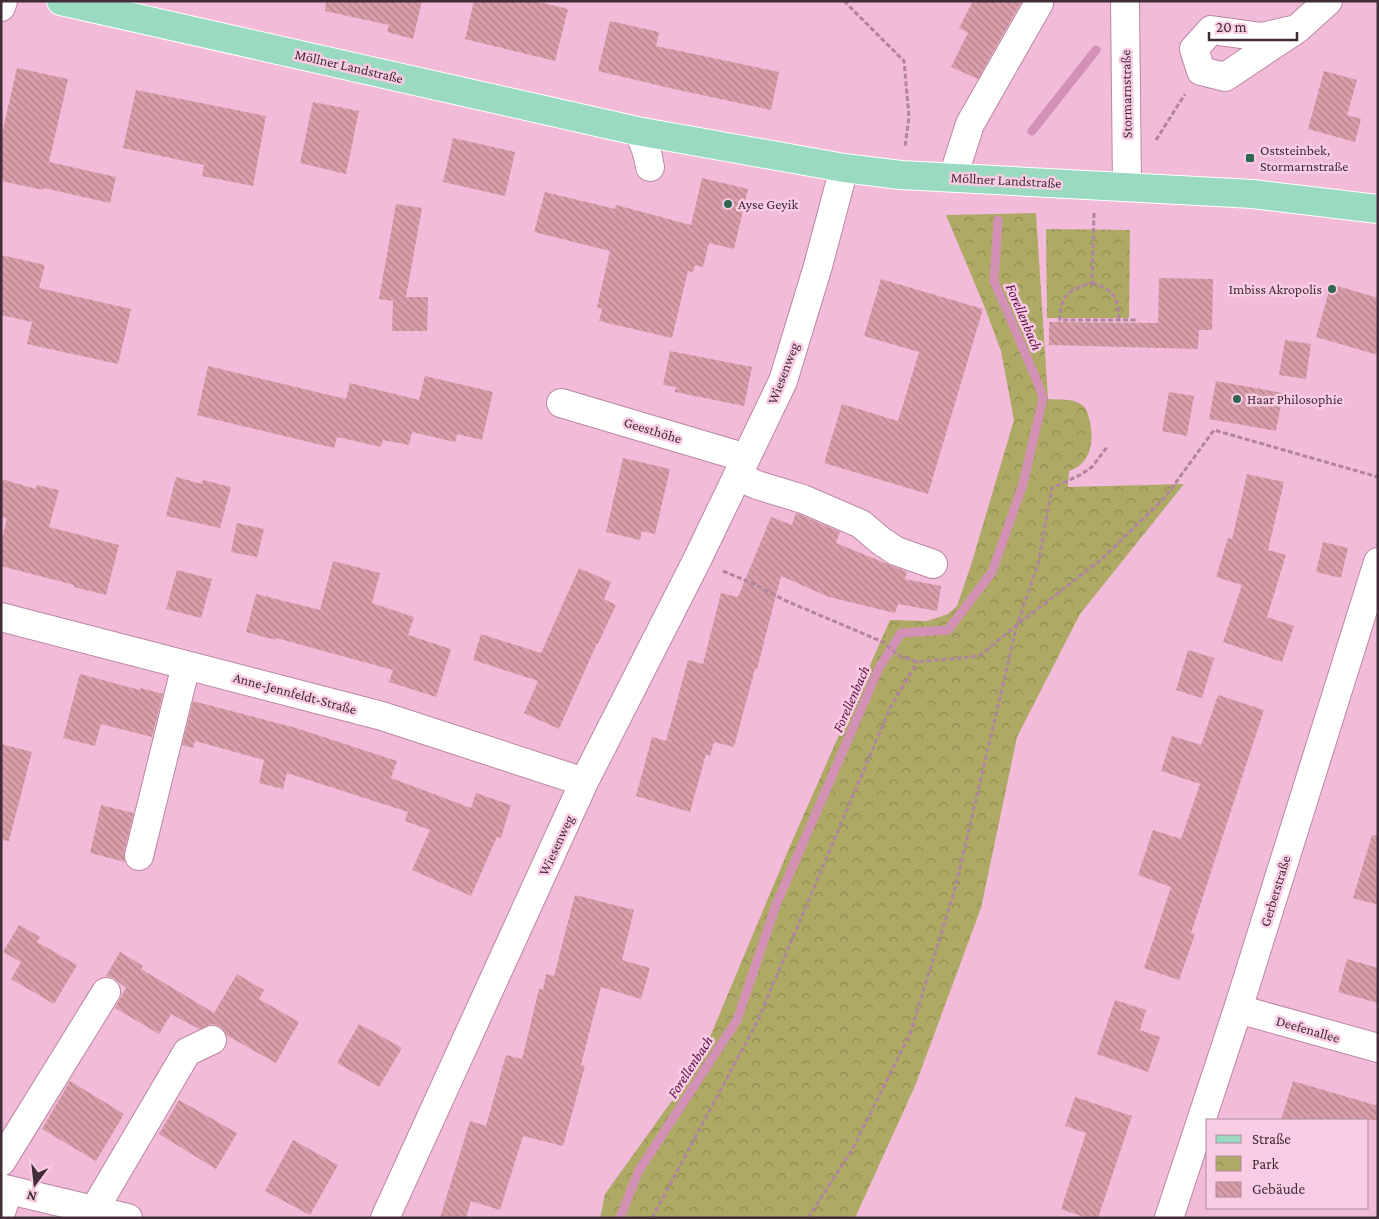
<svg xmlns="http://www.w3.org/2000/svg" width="1379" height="1219" font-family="'Crimson Pro',serif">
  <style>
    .park { fill: url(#park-crowns) }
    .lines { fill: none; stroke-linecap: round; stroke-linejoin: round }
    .stream { stroke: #d391b5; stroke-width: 9 }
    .building { fill: url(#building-back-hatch) }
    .minor-casing { stroke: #ba87a3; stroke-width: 30 }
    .major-casing { stroke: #fff; stroke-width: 30 }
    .path { stroke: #b0859d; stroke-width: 3; stroke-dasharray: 5 2.5; stroke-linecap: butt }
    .minor { stroke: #fff; stroke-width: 28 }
    .major { stroke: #9adac1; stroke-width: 28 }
    .poi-dot { fill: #2d6750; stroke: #f9cce4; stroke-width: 2 }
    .labels { text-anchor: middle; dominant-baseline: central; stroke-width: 5; stroke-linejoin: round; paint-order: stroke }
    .street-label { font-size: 14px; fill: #412c38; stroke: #f9cce4 }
    .poi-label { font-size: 14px; fill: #412c38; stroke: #f9cce4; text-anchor: start }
    .water-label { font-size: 15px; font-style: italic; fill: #5d0f43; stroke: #f9cce4 }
  </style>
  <defs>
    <pattern id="park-crowns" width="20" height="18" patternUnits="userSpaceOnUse" patternTransform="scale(1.25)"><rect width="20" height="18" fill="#aeaa65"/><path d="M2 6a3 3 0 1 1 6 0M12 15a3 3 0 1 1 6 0" fill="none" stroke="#8f8b54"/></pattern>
    <pattern id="building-back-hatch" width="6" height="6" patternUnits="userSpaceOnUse" patternTransform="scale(1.25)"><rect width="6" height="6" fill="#d99eaa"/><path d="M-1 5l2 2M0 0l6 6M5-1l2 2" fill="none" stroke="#b2818b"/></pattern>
  </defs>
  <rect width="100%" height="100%" fill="#f2bbd9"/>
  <!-- park -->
  <path class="park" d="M1036,213l12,186c10,1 25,-1 34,6 6,4 6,11 8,17 4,20 1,42 -21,49l-1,16 116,-3 -104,130 -63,123 -36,171 -66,178 -60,132h-255l5,-24 94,-131 94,-224 97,-219 37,1 21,-7 9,-8 14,-41 43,-145 -13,-69 -18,-48 -37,-88z
    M1046,229l84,1 -1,88h-82z"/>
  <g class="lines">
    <!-- stream -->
    <path class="stream" d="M1032,131l64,-81
      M620,1218l18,-46 99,-152 39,-115 103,-237 22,-35 47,-3 44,-58 31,-88 20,-86 -6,-17 -43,-100 4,-61"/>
  </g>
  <!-- building -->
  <path class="building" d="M326,1h96l-9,38 -26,-7 2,-7 -64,-14z
    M474,1h61l33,8 -13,52 -90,-22z
    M973,1h49l-44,78 -27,-12 17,-34 -9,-5z
    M610,21l49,11 -3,14 123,26 -8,38 -97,-21 -76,-18z
    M17,68l51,11 -19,83 67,15 -6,26 -66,-15 -1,2 -42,-9v-43z
    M1324,71l33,9 -10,35 14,4 -6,23 -47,-13z
    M136,90l130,26 -13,70 -51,-10 2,-11 -81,-17z
    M313,102l46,9 -13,63 -46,-11z
    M453,138l62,14 -10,44 -62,-14z
    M702,178l46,11 -14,60 -25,-6 -6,24 -8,-2 -2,7 -5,-1 -16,67 -73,-17 3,-12 -5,-2 13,-56 -76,-19 11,-40 70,17 1,-4 75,20z
    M396,204l26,4 -16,89h22l-1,34h-35l1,-30 -14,-2z
    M1,255l44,10 -6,23 92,21 -13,55 -91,-20 5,-22 -31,-7z
    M1159,278l54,1 -1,51h-13l-1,19 -149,-4v-23l109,1z
    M881,279l102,30 -55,185 -104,-31 18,-59 56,17 21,-69 -55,-16z
    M1331,284l47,14v57l-62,-18z
    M1285,340l26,4 -5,35 -27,-4z
    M670,351l82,16 -8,39 -69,-14 1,-5 -13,-2z
    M208,366l138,33 4,-16 69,17 6,-24 68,16 -11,48 -25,-6 -2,8 -43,-10 -3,13 -26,-5 -2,7 -44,-10 -3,11 -137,-33z
    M1216,381l67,12 -7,38 -67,-12z
    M1169,392l25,4 -7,40 -25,-5z
    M623,458l47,11 -15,65 -13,-3 -2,9 -34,-8z
    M1247,474l37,8 -16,68 18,5 -19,62 27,9 -12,36 -59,-20 19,-57 -26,-8 12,-39 4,1z
    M176,477l26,7 1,-4 28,7 -11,41 -54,-12z
    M1,479l35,10 1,-4 22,5 -10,37 70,18 -13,50 -32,-8v-2l-73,-19v-24l6,-24 -6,-1z
    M796,513l44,19 -4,11 71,29 -2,7 36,7 -4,25 -39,-7 -3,9 -66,-16 -48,-21 -24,93h-2l-21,78 -20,-5 -4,14 -4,-2 -16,58 -54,-16 16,-59 14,4 22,-81 15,4 18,-71 17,4 33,-80 21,8z
    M237,523l27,6 -7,28 -26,-5z
    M1323,542l25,6 -7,30 -25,-6z
    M333,561l47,12 -8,30 42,14 -6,18 43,14 -15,48 -47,-15 4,-12 -117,-32v2l-30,-8 10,-38 64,16z
    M579,568l32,14 -7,17 12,6 -18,39 -1,-1 -38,86 -35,-16 14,-32 -65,-21 8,-26 60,19z
    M177,570l35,9 -11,39 -35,-9z
    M1188,650l26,8 -12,40 -26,-8z
    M80,674l60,16 1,-2 22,6 -11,43 -51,-13 -6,22 -32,-8z
    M1218,695l46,15 -73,223 4,1 -16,46 -35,-12 27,-81 -33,-12 15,-45 28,9 19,-55 -39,-13 11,-35 29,9z
    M193,701l103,27 101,33 -6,17 80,30 5,-15 35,12 -10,33 -4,-1 -26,59 -59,-26 18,-40 -25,-9 3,-9 -121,-39 -4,16 -24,-6 5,-23 -69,-19 -2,7 -11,-3z
    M1,744l31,8 -23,89 -8,-1z
    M101,805l33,8 -10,39 1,10 -35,-9z
    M1372,835l6,1v69l-25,-7z
    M575,895l59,15 -12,50 28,8 -9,31 -40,-12 -20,78 4,1 -22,80 -40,-10 -23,74 -29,-9 -5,17h-26l30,-97 16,5 20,-71 16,4 17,-70 4,1 3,-16 8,2z
    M19,925l21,12 -3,5 40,23 -23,39 -43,-25 10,-17 -18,-10z
    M120,952l23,14 -2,3 73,44 23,-39 27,16 -5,9 40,23 -23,41 -50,-28 -6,-8 -7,-3 -14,5 -28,-15 -12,20 -44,-26 11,-20 -12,-10 -8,-2z
    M1347,959l31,9v35l-40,-11z
    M1115,1000l31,10 -6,20 20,7 -12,35 -51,-18z
    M359,1024l43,24 -23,39 -42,-24z
    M70,1081l54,33 -28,47 -54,-32z
    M1293,1081l85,25v14h-97z
    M1075,1097l57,19 -34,102h-11l-26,-9 25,-76 -21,-7z
    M179,1100l58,33 -21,36 -57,-35z
    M293,1140l45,25 -28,50 -45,-24z"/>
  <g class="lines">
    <!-- minor casing -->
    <g class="minor-casing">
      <path id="minor" d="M1125,1l2,185
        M1,7l2,-6
        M1297,29l-35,8 -51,-7 -17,19 7,22 24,6 72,-48 31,-28
        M637,131c8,12 11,22 13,36
        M953,177l17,-53 69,-121
        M561,403l185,55
        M737,476l20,9 46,14 58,25 20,17 15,10 37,13
        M1,617l381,99 202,66
        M139,856l47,-191
        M1238,1009l140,39
        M1,1162l105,-170
        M1,1188l127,30
        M94,1210l93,-158 25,-12
        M1,1213l7,-23
        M385,1218l199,-436 113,-222 86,-179 35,-115 26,-98
        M1169,1218l69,-209 140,-447"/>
    </g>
    <!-- major casing -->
    <g class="major-casing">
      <path id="major" d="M61,1l576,130 207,37 57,7 352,19 125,15"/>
    </g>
    <!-- path -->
    <path class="path" d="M844,1l60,60 5,56 -4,30
      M1156,140l29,-46
      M1094,213l-2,70c-22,6 -32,12 -32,37h76
      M1092,283c23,7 26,15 27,38
      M723,571l31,13 30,16 99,42 15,13 19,7 62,-6 38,-31 86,-67 63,-62 48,-66 164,47
      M652,1218l105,-196 133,-314 27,-46
      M808,1218l44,-68 58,-116 45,-145 62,-264 21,-61 14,-76 28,-13 12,-8 15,-20"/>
    <!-- minor -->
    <use href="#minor" class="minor"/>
    <!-- major -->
    <use href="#major" class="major"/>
  </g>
  <!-- markers -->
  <g class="poi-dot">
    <rect x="1245" y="153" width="10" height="10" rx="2.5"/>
    <circle cx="728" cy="204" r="5"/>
    <circle cx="1332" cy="289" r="5"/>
    <circle cx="1237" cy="399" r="5"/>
  </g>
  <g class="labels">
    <!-- street labels -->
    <g class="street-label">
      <text transform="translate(349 66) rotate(13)">Möllner Landstraße</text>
      <text transform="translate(1126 94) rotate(-91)">Stormarnstraße</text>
      <text transform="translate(1006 180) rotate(3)">Möllner Landstraße</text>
      <text transform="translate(783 373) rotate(-69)">Wiesenweg</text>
      <text transform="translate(653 430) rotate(17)">Geesthöhe</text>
      <text transform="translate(295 693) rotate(15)">Anne-Jennfeldt-Straße</text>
      <text transform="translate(556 845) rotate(-65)">Wiesenweg</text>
      <text transform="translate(1275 891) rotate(-73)">Gerberstraße</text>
      <text transform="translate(1308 1029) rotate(16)">Deefenallee</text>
    </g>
    <!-- poi labels -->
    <g class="poi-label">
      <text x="1260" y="150">Oststeinbek,<tspan x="1260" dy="16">Stormarnstraße</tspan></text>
      <text x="738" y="204">Ayse Geyik</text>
      <text x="1322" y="289" text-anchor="end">Imbiss Akropolis</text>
      <text x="1247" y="399">Haar Philosophie</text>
    </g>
    <!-- water labels -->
    <g class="water-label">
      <text transform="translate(1024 317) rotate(67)">Forellenbach</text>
      <text transform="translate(851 699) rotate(-66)">Forellenbach</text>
      <text transform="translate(690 1067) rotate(-57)">Forellenbach</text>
    </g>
  </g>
  <!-- border -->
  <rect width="1379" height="1219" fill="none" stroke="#412c38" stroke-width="5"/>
  <!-- legend -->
  <rect x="1206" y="1119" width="162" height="90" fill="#f9cce4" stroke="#af8c9f"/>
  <rect x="1216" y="1135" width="25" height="8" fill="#9adac1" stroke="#af8c9f"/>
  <text x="1252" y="1144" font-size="15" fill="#412c38">Straße</text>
  <rect x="1216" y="1156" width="25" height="15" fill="url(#park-crowns)" stroke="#af8c9f"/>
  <text x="1252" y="1169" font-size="15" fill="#412c38">Park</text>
  <rect x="1216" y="1182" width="25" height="15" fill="url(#building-back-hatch)" stroke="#af8c9f"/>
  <text x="1252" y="1194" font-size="15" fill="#412c38">Gebäude</text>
  <!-- north arrow -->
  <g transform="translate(35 1184) rotate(195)" stroke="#f9cce4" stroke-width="4" paint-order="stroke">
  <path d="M0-4L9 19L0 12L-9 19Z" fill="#412c38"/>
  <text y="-8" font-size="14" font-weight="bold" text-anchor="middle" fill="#412c38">N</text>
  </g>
  <!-- scale -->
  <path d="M1209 32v8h88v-8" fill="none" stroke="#412c38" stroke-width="2.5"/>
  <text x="1216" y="32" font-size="15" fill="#412c38" stroke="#f9cce4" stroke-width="4" paint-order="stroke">20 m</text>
</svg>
